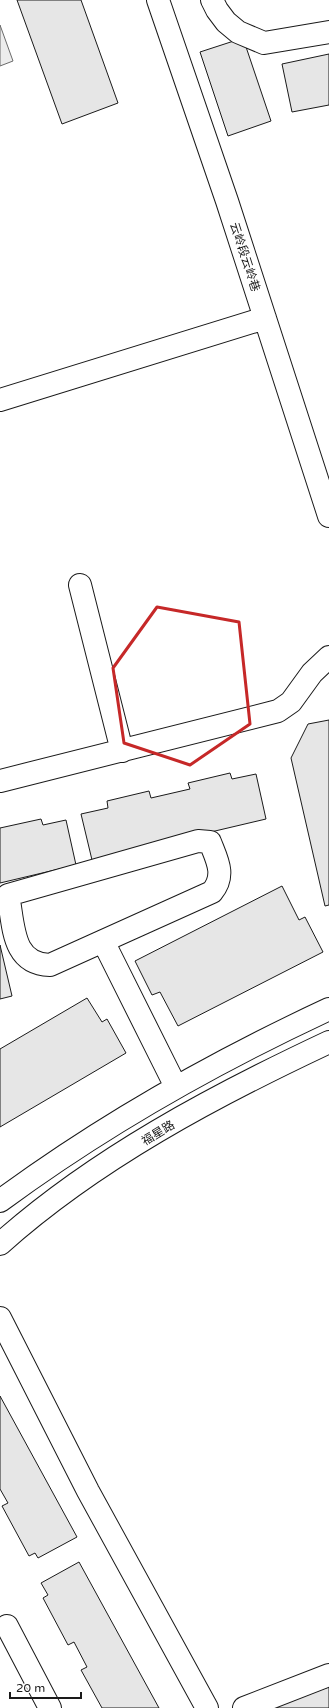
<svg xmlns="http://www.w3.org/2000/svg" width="329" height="1708" font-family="'Varela Round','Noto Sans SC',sans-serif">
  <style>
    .built { fill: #ededed; stroke: #6a6a6a }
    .building { fill: #e6e6e6; stroke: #1a1a1a }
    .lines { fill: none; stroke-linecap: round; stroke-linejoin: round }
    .minor-casing { stroke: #1a1a1a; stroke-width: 24 }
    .minor { stroke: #fff; stroke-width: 22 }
    .marked { fill: none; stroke: #c62828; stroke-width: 3; stroke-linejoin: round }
    .labels { text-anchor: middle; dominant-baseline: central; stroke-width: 3; stroke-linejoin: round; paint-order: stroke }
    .street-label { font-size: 12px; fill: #1a1a1a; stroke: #fff }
  </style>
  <rect width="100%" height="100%" fill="#fff"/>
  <!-- built -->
  <path class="built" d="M0,25l13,36 -13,5z"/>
  <!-- building -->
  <path class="building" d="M17,0h64l37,103 -56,21z
    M243,38l28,83 -43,15 -28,-84z
    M329,54v51l-37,7 -10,-48z
    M329,720v185l-4,1 -34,-148 17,-34z
    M230,773l2,6 24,-5 10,45 -174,41 -11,-46 27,-6 -1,-7 42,-10 2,7 39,-9 -2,-6z
    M41,819l2,6 23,-5 10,45 -76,18v-55z
    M282,886l17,34 6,-3 18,35 -145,74 -18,-34 -8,3 -17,-34z
    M0,945l12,51 -12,3z
    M87,998l15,24 5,-3 19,34 -126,74v-78z
    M0,1396l77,141 -39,21 -3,-5 -6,3 -27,-50 6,-3 -8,-14z
    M79,1562l80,146h-57l-21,-38 6,-3 -13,-25 -6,3 -25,-47 5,-3 -7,-12z
    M329,1687v21h-51l-2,-4z"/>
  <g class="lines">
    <!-- minor casing -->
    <g class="minor-casing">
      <path id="minor" d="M158,0l69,201 102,315
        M212,0l5,10 9,12 12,10 26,11 65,-11
        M0,400l265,-82
        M80,585l42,166
        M0,781l278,-70 13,-9 21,-29 17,-16
        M198,841l12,1c7,18 16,33 2,50l-162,73c-39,-1 -36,-41 -42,-70z
        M103,941l73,146
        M0,1201c103,-76 213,-138 329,-192
        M0,1244c95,-85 214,-148 329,-202
        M0,1318l88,173 119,217
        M7,1626l43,82
        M244,1708l85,-33"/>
    </g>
    <!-- minor -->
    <use href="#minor" class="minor"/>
  </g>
  <!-- marked area -->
  <path class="marked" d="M157,607l82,15 11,102 -60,41 -66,-22 -11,-75z"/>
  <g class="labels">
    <!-- street labels -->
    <g class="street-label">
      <text transform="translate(245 257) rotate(72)">云岭段云岭巷</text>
      <text transform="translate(158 1133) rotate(-31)">福星路</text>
    </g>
  </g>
  <!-- scale -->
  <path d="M10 1692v6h71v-6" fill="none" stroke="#1a1a1a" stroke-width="2"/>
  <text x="16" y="1692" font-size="12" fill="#1a1a1a" stroke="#ffffff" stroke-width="3" paint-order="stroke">20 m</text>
</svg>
